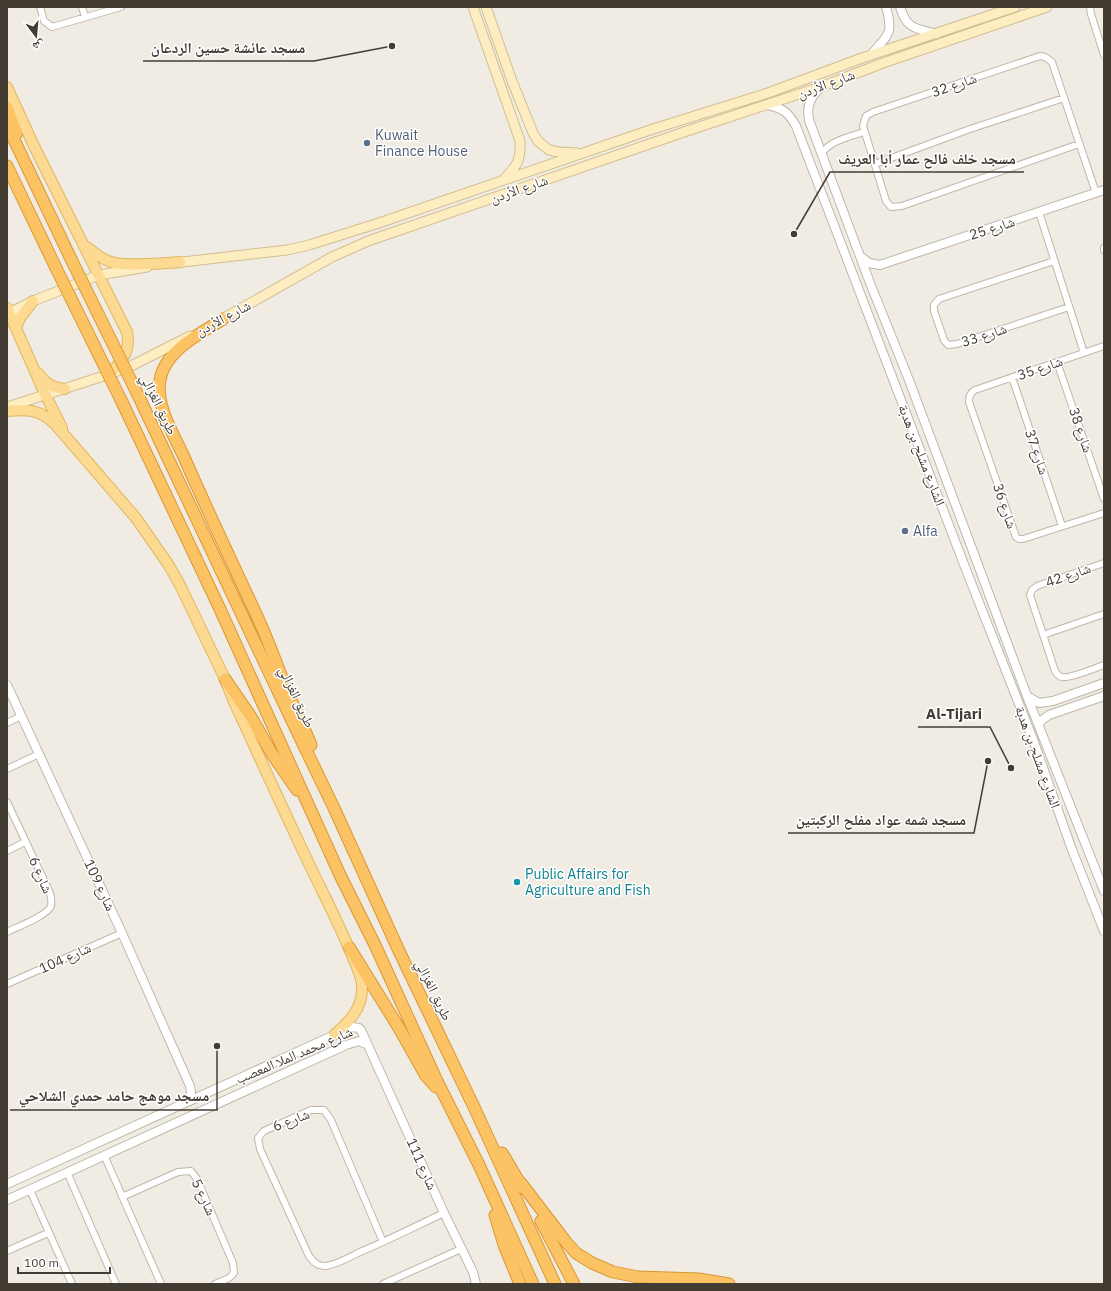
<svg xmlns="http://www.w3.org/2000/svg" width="1111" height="1291" font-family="'IBM Plex Sans','Noto Naskh Arabic',sans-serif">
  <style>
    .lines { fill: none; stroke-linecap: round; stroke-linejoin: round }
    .minor-casing { stroke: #bfb6a9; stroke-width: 8 }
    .tertiary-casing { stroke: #bfb6a9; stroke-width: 10 }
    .secondary-casing { stroke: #d1be93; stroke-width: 11 }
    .primary-casing { stroke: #e0b662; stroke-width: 12 }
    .motorway-casing { stroke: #d99735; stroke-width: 13 }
    .minor { stroke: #fff; stroke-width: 6 }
    .tertiary { stroke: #fff; stroke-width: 8 }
    .secondary { stroke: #fdedc1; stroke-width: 9 }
    .primary { stroke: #fcda91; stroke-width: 10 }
    .motorway { stroke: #fbc364; stroke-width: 11 }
    .motorway-bridge-casing { stroke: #d99735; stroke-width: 13; stroke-linecap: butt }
    .motorway-bridge { stroke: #fbc364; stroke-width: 11 }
    .service-dot { fill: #5c6f8a; stroke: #fff; stroke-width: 1.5 }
    .culture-dot { fill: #0f9aa8; stroke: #fff; stroke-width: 1.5 }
    .labels { text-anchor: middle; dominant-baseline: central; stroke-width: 3; stroke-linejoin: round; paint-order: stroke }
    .street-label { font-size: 14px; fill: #433c33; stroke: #fff }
    .service-label { font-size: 14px; fill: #4e5e75; stroke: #fff; text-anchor: start }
    .culture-label { font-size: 14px; fill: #0d838f; stroke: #fff; text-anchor: start }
    .leader { fill: none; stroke: #433c33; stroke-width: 1.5 }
    .callout-dot { fill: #433c33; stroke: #fff; stroke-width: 1.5 }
    .callout-label { font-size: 15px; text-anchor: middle; font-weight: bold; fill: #433c33; stroke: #fff; stroke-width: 3; stroke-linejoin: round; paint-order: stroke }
  </style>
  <rect width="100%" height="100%" fill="#f1ece3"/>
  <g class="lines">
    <!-- minor casing -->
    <g class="minor-casing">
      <path id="minor" d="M40,7l4,14 8,6 69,-20
        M82,7l3,10
        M1090,7l1,7 13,41
        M1079,144l-177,62 -11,1 -5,-6 -23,-75 3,-10 7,-4 167,-56 5,1 7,5 44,131
        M821,154c10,-14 28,-17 43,-22
        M875,164l95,-35 94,-31
        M1039,212l45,141
        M1104,248v2
        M1054,261l-115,38 -5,6v6l10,29 4,5 9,-1 112,-37
        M1104,346l-129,44c-5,3 -6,6 -6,12l47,135 3,2h4l81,-26
        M1057,362l47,137
        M1012,377l50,149
        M1104,563l-67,23 -5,4 -2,5 25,76c2,3 4,6 7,6 8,2 33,-9 42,-12
        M1043,635l61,-21
        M7,723l14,-7
        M7,769l32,-15
        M7,802l43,91c1,4 2,8 1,13 -4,10 -34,21 -44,26
        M7,851l18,-9
        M7,984l115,-51
        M104,1155l57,129
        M67,1172l49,112
        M30,1190l42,94
        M122,1197l56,-25 13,-1 6,8 36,84 1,10 -5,5 -14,6
        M383,1242l-52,-122 -7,-10h-13l-47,21 -6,7 2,11 49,107c4,6 9,11 17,10 12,-2 24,-9 34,-14 29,-12 56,-26 84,-39
        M7,1251l41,-18
        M383,1284l78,-35"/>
    </g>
    <!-- tertiary casing -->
    <g class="tertiary-casing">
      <path id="tertiary" d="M900,7c7,23 16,21 37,27
        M871,55c17,-21 23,-20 15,-48
        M822,86c-11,11 -16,18 -13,34l61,163 39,97 118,316 77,195
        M767,105c16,3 21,7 29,21l169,441 69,175 37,105 33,84
        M860,256l9,7 11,2 224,-75
        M7,685l115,248 68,153 1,6 -2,9
        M1027,696l12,7 14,-2 51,-18
        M1039,724l3,-4 7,-5 55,-19
        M7,1184l301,-137 44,-20 7,1 2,2 83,183 29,59 3,12
        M7,1200l339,-155 13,-4 7,3"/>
    </g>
    <!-- secondary casing -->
    <g class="secondary-casing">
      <path id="secondary" d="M473,7l47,134c1,20 -3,25 -17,39
        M486,7l26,74 21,52 5,8 11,9 10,2 18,1
        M174,263l113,-13 22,-5 70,-22 274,-94 115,-36 94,-35 153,-51
        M7,314l26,-13 66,-26 48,-8
        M217,322l115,-65 36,-16 319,-110 136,-45 60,-23 164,-56
        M7,407l103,-33 23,-9 57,-29"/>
    </g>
    <!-- primary casing -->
    <g class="primary-casing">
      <path id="primary" d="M7,87l27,59 93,186c4,21 -5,27 -17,42
        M87,247c8,6 14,12 24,15 14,5 52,1 69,0
        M7,308l37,84 18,36
        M16,328l4,-10 13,-17
        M39,374c8,11 13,13 26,15
        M7,411c21,-2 32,-2 48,13l81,94 32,46 11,19 46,96 9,23c26,56 51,112 78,168 14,29 29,58 41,88 4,9 9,19 9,29 1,21 -13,35 -28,48"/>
    </g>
    <!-- motorway casing -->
    <g class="motorway-casing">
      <path id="motorway" d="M7,108l10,25
        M7,125l64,134
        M7,166l48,100
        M223,319c-23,15 -58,31 -63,61 -5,25 14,55 24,77 23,53 48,105 72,157 12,25 21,52 32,78 7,18 16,35 23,53
        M138,395l156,330 40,83 65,143 75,156 81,177
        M122,402l97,205 121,268 35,70 61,134 43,86 54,119
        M225,679l26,38 21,37 25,36
        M349,947l50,81 27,48 10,11
        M502,1153l21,35
        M521,1183l45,59 10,11 16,10 21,9 25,5 61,2 30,5
        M495,1215l9,30 16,39
        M541,1221l33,63"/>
    </g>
    <!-- minor -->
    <use href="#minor" class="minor"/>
    <!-- tertiary -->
    <use href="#tertiary" class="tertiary"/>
    <!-- secondary -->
    <use href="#secondary" class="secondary"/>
    <!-- primary -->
    <use href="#primary" class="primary"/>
    <!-- motorway -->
    <use href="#motorway" class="motorway"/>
    <!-- motorway-bridge casing -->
    <g class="motorway-bridge-casing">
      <path id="motorway-bridge" d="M71,259l67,136
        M55,266l67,136"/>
    </g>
    <!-- motorway-bridge -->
    <use href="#motorway-bridge" class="motorway-bridge"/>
  </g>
  <!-- markers -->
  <g class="service-dot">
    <circle cx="367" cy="143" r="4"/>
    <circle cx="905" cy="531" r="4"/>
  </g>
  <circle class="culture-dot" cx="517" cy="882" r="4"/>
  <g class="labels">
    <!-- street labels -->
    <g class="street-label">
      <text transform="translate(826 84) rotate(-20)">شارع الأردن</text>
      <text transform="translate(954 85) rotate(-19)">شارع 32</text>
      <text transform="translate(519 189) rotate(-19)">شارع الأردن</text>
      <text transform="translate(992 228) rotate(-18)">شارع 25</text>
      <text transform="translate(223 318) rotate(-28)">شارع الأردن</text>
      <text transform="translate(984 335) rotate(-18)">شارع 33</text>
      <text transform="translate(1040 368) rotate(-19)">شارع 35</text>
      <text transform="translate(159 404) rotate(64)">طريق الغزالي</text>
      <text transform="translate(1081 430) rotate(71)">شارع 38</text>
      <text transform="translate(1037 452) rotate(71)">شارع 37</text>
      <text transform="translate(922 455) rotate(69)">الشارع مشلح بن هدبة</text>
      <text transform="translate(1005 506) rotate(71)">شارع 36</text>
      <text transform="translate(1068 575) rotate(-19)">شارع 42</text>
      <text transform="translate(297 697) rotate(65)">طريق الغزالي</text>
      <text transform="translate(1038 757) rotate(70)">الشارع مشلح بن هدبة</text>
      <text transform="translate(41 875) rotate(66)">شارع 6</text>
      <text transform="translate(100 885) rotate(65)">شارع 109</text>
      <text transform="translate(65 958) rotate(-24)">شارع 104</text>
      <text transform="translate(434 990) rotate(64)">طريق الغزالي</text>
      <text transform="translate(294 1055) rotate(-23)">شارع محمد الملا المعصب</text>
      <text transform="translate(291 1120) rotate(-21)">شارع 6</text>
      <text transform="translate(422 1164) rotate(66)">شارع 111</text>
      <text transform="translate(204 1197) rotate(65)">شارع 5</text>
    </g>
    <!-- service labels -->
    <g class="service-label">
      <text x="375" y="135">Kuwait<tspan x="375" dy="16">Finance House</tspan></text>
      <text x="913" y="531">Alfa</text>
    </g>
    <!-- culture labels -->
    <g class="culture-label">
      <text x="525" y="874">Public Affairs for<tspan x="525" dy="16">Agriculture and Fish</tspan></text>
    </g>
  </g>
  <!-- callouts -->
  <path class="leader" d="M392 46L314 61H143M794 234L830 172H1024M1011 768L990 727H918M988 761L974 833H788M217 1046L217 1110H10"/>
  <g class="callout-dot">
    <circle cx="392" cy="46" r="4"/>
    <circle cx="794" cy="234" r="4"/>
    <circle cx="1011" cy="768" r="4"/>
    <circle cx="988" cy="761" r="4"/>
    <circle cx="217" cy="1046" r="4"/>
  </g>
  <g class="callout-label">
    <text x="228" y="53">مسجد عائشة حسين الردعان</text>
    <text x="927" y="164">مسجد خلف فالح عمار أبا العريف</text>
    <text x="954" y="719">Al-Tijari</text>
    <text x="881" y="825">مسجد شمه عواد مفلح الركبتين</text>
    <text x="114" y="1101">مسجد موهج حامد حمدي الشلاحي</text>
  </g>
  <!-- border -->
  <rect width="1111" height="1291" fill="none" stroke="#433c33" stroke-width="16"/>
  <!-- north arrow -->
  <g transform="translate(36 36) rotate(164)" stroke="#ffffff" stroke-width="3" paint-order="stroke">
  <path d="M0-3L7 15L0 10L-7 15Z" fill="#433c33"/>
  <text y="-6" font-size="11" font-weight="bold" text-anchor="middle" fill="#433c33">ش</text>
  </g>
  <!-- scale -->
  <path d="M18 1267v6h92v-6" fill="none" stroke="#433c33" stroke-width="2"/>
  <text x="24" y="1267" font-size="12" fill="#433c33" stroke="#ffffff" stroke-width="3" paint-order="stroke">100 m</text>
</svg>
